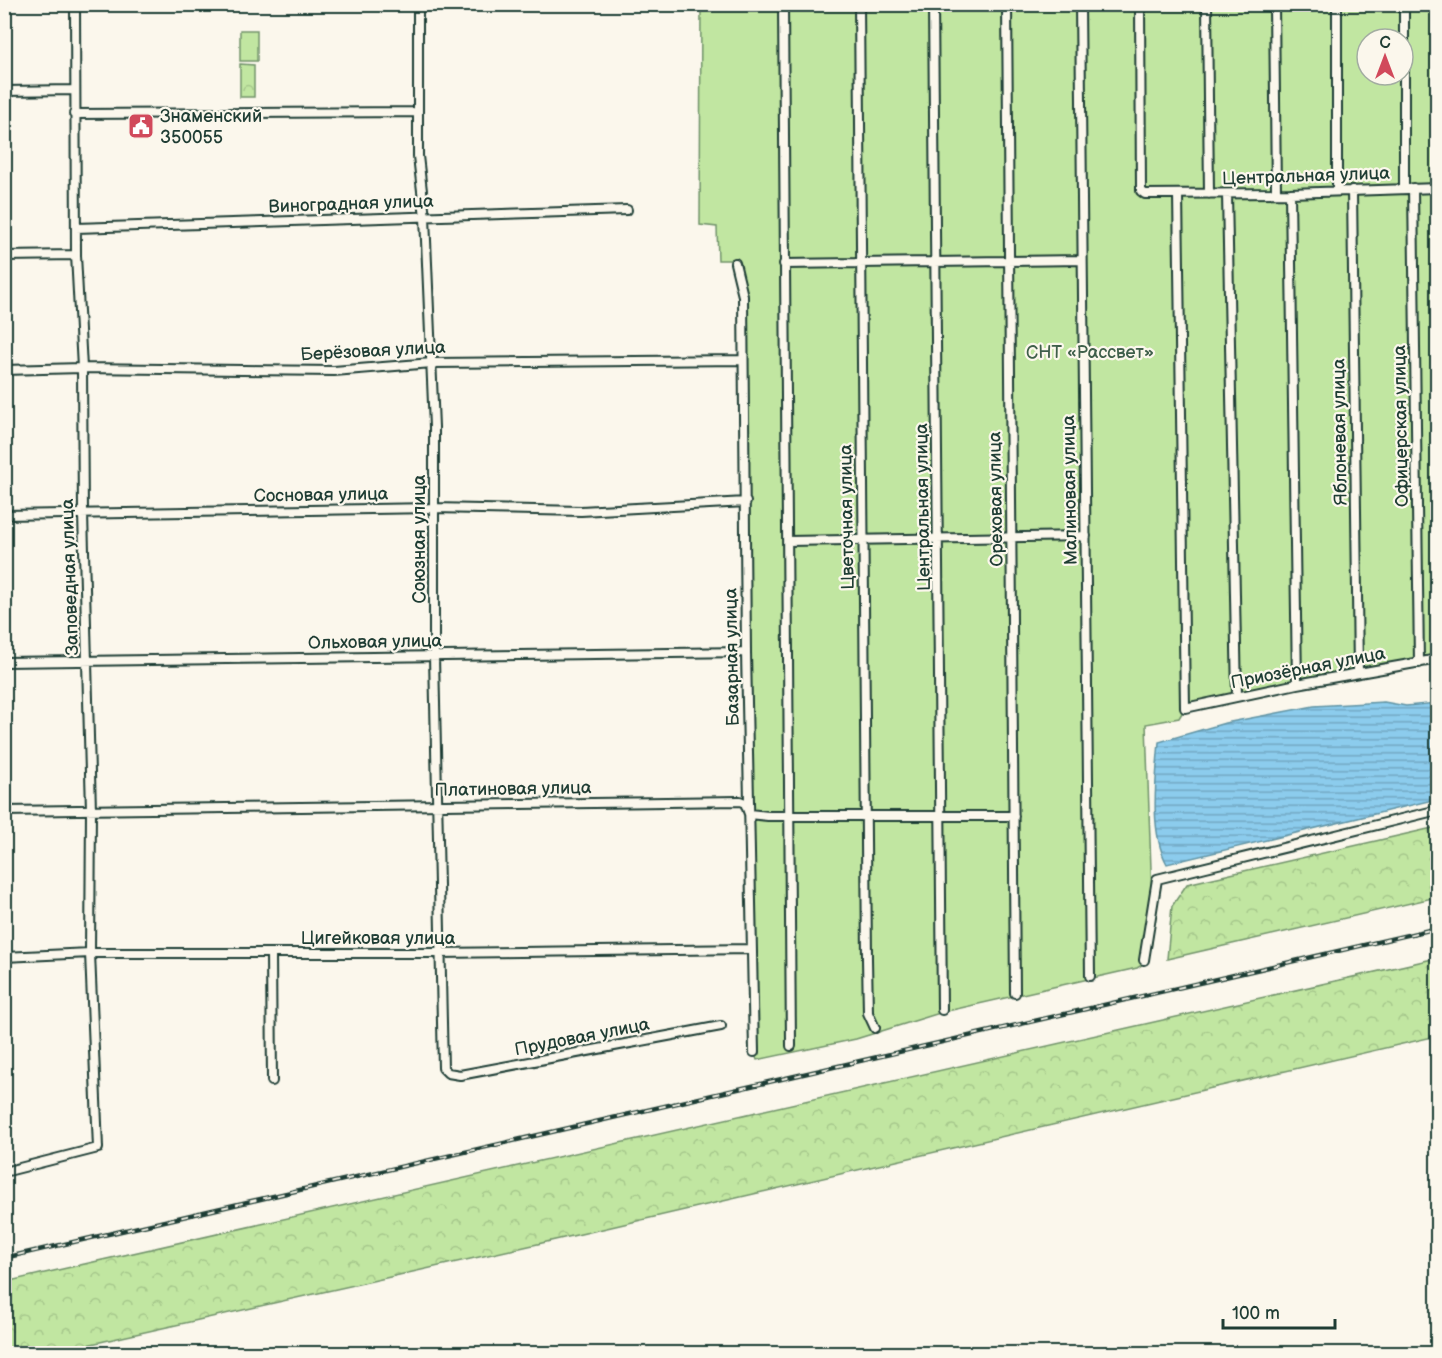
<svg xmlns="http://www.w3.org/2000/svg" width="1442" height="1358" font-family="'Balsamiq Sans',sans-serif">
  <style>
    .forest { fill: url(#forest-crowns); stroke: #70926a; stroke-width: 1.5 }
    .garden { fill: #c1e6a1; stroke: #70926a; stroke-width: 1.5; fill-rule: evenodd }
    .water { fill: url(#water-rules); stroke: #6093a3; stroke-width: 1.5 }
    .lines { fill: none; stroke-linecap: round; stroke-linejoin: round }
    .street-casing { stroke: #1f3d34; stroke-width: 12 }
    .street { stroke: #fbf7ec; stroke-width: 8 }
    .rail-casing { stroke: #1f3d34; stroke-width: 4.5 }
    .rail { stroke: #fbf7ec; stroke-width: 2; stroke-dasharray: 7; stroke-linecap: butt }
    .labels { text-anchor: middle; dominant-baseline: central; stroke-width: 4.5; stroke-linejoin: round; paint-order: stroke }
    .poi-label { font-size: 18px; fill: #1f3d34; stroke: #fbf7ec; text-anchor: start }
    .street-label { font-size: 18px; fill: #1f3d34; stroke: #fbf7ec }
    .park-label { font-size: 18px; fill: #3f5f4a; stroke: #fbf7ec }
  </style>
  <defs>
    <pattern id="forest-crowns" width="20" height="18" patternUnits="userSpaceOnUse" patternTransform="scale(1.5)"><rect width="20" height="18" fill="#c1e6a1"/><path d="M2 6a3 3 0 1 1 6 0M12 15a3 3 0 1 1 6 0" fill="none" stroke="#a5c68b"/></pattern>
    <pattern id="water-rules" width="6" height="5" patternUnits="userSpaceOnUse" patternTransform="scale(1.5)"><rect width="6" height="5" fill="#8ccced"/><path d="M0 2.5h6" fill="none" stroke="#72a7c1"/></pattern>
  </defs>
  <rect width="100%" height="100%" fill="#fbf7ec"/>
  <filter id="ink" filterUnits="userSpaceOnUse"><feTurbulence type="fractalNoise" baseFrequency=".0167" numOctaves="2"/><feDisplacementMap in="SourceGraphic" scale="12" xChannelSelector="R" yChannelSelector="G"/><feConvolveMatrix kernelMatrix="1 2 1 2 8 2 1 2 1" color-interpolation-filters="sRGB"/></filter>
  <g filter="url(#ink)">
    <!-- forest -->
    <path class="forest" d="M240,64l14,1v32h-14z
      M1437,827v70l-270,62 5,-53 15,-22z
      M1437,958v78l-895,207 -491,110h-46v-71z"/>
    <!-- garden -->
    <path class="garden" d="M701,5h736v654l-252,49 -6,10 -33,6 7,204c-1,16 -1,32 -16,40l-194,44 -87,27 -99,21 -3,-8 -11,-756 -9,-36h-16l-1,-33 -17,-2zM1367,39h36v36h-36z
      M240,30h17v31h-17z"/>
    <!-- water -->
    <path class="water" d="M1384,702l22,4 31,-3v96l-270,65c-18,-33 -11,-85 -8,-122l66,-19 89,-17z"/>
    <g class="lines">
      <!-- street casing -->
      <g class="street-casing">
        <path id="street" d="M418,4v152l7,61 9,210v230l9,411 5,5 12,2 261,-49
          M783,4l8,1042
          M859,4l8,955 1,54 7,15
          M933,4l9,1006
          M1007,4l8,989
          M1080,4l10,972
          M1140,4l1,187 4,3 145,-1 148,-5
          M1207,4l2,190
          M1274,4l2,188
          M1404,4v184
          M4,91l70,-1
          M74,114l342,-2
          M1413,188l6,475
          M1337,189v-185
          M1352,190l6,483
          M1290,193l7,491
          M1178,194l7,514 112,-24 141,-25
          M1227,194l10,502
          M76,228l551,-18
          M4,256l72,-1
          M735,263l8,33 3,356 8,400
          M784,264l298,-4
          M4,370l78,-2 252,3 98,-8 311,-3
          M4,515l430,-7 147,3 165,-9
          M788,541l298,-5
          M4,662l742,-10
          M4,811l736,-10 5,2 4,11 19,2h246
          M271,953l1,128
          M4,957l86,-4h349l312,-4
          M1144,960l13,-81 281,-69
          M4,1172l94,-24 -8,-195 1,-143 -8,-296 -1,-146 -6,-113 -1,-251"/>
      </g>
      <!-- street -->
      <use href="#street" class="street"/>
      <!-- rail casing -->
      <g class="rail-casing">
        <path id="rail" d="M4,1258l1434,-330"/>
      </g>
      <!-- rail -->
      <use href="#rail" class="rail"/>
    </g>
  </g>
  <!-- icons -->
  <defs>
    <g id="civic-square" transform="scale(1.35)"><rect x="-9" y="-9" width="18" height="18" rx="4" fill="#d1495b" stroke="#fbf7ec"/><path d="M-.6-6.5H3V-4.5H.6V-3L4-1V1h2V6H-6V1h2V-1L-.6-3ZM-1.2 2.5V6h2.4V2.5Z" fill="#fff"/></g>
  </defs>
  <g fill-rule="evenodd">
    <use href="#civic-square" x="141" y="126"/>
  </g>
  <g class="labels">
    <!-- poi labels -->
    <g class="poi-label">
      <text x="160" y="116">Знаменский<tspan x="160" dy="21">350055</tspan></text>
    </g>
    <!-- street labels -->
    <g class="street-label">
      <text transform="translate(1306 176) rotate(-2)">Центральная улица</text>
      <text transform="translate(351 204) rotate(-2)">Виноградная улица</text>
      <text transform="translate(373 351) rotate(-3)">Берёзовая улица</text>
      <text transform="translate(1401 426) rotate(-91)">Офицерская улица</text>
      <text transform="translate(1340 432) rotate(-91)">Яблоневая улица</text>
      <text transform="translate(1070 490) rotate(-91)">Малиновая улица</text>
      <text transform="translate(321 495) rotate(-1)">Сосновая улица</text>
      <text transform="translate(996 499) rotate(-91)">Ореховая улица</text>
      <text transform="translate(923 507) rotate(-91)">Центральная улица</text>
      <text transform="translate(847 517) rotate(-91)">Цветочная улица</text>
      <text transform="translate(419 539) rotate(-90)">Союзная улица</text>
      <text transform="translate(70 577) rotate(-92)">Заповедная улица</text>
      <text transform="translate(375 642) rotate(-1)">Ольховая улица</text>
      <text transform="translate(732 657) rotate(-91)">Базарная улица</text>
      <text transform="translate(1308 668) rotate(-11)">Приозёрная улица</text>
      <text transform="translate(513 789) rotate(-1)">Платиновая улица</text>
      <text x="378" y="938">Цигейковая улица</text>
      <text transform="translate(582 1037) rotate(-11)">Прудовая улица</text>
    </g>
    <!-- park labels -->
    <g class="park-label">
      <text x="1090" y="352">СНТ «Рассвет»</text>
    </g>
  </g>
  <!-- margin -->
  <rect width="1442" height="1358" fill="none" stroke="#fbf7ec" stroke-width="24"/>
  <rect x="12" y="12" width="1418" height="1334" fill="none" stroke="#1f3d34" stroke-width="2" filter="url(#ink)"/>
  <!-- north arrow -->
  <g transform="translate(1385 57)"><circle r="28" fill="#fbf7ec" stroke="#a3ada2" stroke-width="1.5"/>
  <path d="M0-4.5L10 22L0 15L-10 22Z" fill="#d1495b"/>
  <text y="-9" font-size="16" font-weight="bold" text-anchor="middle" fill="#1f3d34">С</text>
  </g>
  <!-- scale -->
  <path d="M1223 1319v9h112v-9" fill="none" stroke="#1f3d34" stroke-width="3"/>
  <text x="1232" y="1319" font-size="18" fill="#1f3d34" stroke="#fbf7ec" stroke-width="4.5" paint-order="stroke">100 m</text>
</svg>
